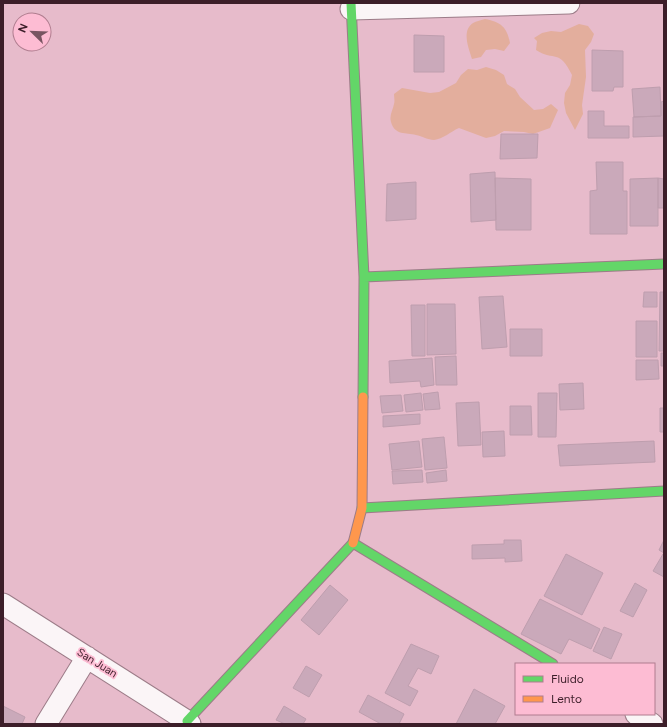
<svg xmlns="http://www.w3.org/2000/svg" width="667" height="727" font-family="Figtree,sans-serif">
  <style>
    .green { fill: #e3ae9d }
    .building { fill: #caa9ba; stroke: #be9eae }
    .lines { fill: none; stroke-linecap: round; stroke-linejoin: round }
    .street-casing { stroke: #9c7c88; stroke-width: 23 }
    .fast-casing { stroke: #9c7c88; stroke-width: 11 }
    .slow-casing { stroke: #9c7c88; stroke-width: 11 }
    .street { stroke: #fbf5f7; stroke-width: 21 }
    .fast { stroke: #63d668; stroke-width: 9 }
    .slow { stroke: #ff974d; stroke-width: 9 }
    .labels { text-anchor: middle; dominant-baseline: central; stroke-width: 3.5; stroke-linejoin: round; paint-order: stroke }
    .street-label { font-size: 11px; fill: #3c1e29; stroke: #fdbcd3 }
  </style>
  <rect width="100%" height="100%" fill="#e7bbcb"/>
  <!-- green -->
  <path class="green" d="M485,19c16,3 22,8 25,24l-6,8 -9,-2 -9,1 -5,7 -9,2c-3,-10 -11,-28 1,-36 3,-2 9,-3 12,-4z
    M579,24l9,2 6,8 -3,8 -6,8 1,27 -4,28 1,9 -8,16 -9,-17 -2,-10 1,-10 5,-8 2,-10c-13,-27 -17,-13 -36,-25l1,-9 -3,-3 8,-5 9,-2 10,1z
    M486,67l10,3 8,5 3,9 8,5 5,8 14,13 9,-1 8,-5 7,6 -8,18 -17,6 -9,-2 -20,-1 -9,5 -9,2 -27,-10c-9,4 -16,11 -25,12 -6,0 -12,-4 -18,-5 -10,-3 -21,1 -25,-13 -2,-7 2,-12 3,-18 1,-3 0,-7 0,-10l8,-6 28,5 9,-1 17,-9 5,-8 7,-6 9,1z"/>
  <!-- building -->
  <path class="building" d="M414,35l30,1v36h-30z
    M592,50l31,1v36h-9l-1,4h-21z
    M660,87l1,29 -27,1 -2,-28z
    M664,101v35l-31,1v-20l28,-1v-14z
    M588,111h16v15h25v12h-41z
    M501,134h37l-1,24 -37,1z
    M596,162h27v29h4v43h-37v-43l7,-1z
    M664,170v38h-6v-30l6,1z
    M495,172l1,48 -25,2 -1,-48z
    M495,178l36,1v51h-35z
    M658,178v48h-28v-47z
    M416,182v37l-30,2 1,-37z
    M644,292h13v15h-14z
    M660,292h4v59h-5z
    M503,296l4,51 -25,2 -3,-52z
    M427,304h28l1,50 -29,1z
    M411,305h14v51h-13z
    M636,321h21v36h-21z
    M510,329h32v27h-32z
    M661,353h3v13h-3z
    M456,356l1,29h-21l-1,-28z
    M432,358l2,27 -13,2 -1,-6 -30,2 -1,-22z
    M636,360h22l1,19 -23,1z
    M583,383l1,26 -24,1 -1,-26z
    M438,392l2,17 -15,1 -2,-16z
    M421,393l2,17 -17,2 -2,-17z
    M538,393h19l-1,44h-18z
    M401,395l2,16 -21,2 -2,-17z
    M479,402l2,43 -23,1 -2,-43z
    M510,406h21l1,29h-22z
    M660,408h4v24h-4z
    M420,414v10l-37,3v-11z
    M504,431l1,25 -22,1 -1,-25z
    M444,437l3,31 -22,2 -3,-31z
    M419,441l3,26 -30,3 -3,-26z
    M654,441l1,21 -95,4 -2,-21z
    M422,470l1,12 -30,2 -1,-13z
    M446,470l1,11 -20,2 -1,-10z
    M504,540h17l1,21 -17,1v-4l-33,1v-14l32,-1z
    M664,540v13l-5,-3z
    M566,554l37,19 -21,42 -38,-19z
    M663,554h1v23l-11,-6z
    M635,583l12,7 -14,27 -13,-6z
    M330,585l18,15 -29,35 -18,-15z
    M540,599l60,30 -9,20 -22,-10 -8,15 -40,-20z
    M604,627l18,7 -11,25 -18,-8z
    M411,644l28,12 -8,18 -13,-6 -10,18 10,5 -8,15 -25,-13z
    M306,666l16,9 -13,22 -16,-9z
    M474,689l31,17 -10,18h-39z
    M368,695l36,19 -5,10h-18l-22,-12z
    M3,706l22,11 -3,7h-19z
    M284,706l22,13 -3,5h-18l-9,-4z"/>
  <g class="lines">
    <!-- street casing -->
    <g class="street-casing">
      <path id="street" d="M351,9l218,-6
        M3,604l184,117 3,3
        M636,714l16,10
        M46,724l41,-67"/>
    </g>
    <!-- fast casing -->
    <g class="fast-casing">
      <path id="fast" d="M351,3l13,274 -1,120
        M364,277l300,-13
        M362,508l302,-17
        M187,721l166,-178 200,121"/>
    </g>
    <!-- slow casing -->
    <g class="slow-casing">
      <path id="slow" d="M353,543l9,-35 1,-111"/>
    </g>
    <!-- street -->
    <use href="#street" class="street"/>
    <!-- fast -->
    <use href="#fast" class="fast"/>
    <!-- slow -->
    <use href="#slow" class="slow"/>
  </g>
  <g class="labels">
    <!-- street labels -->
    <g class="street-label">
      <text transform="translate(97 663) rotate(32)">San Juan</text>
    </g>
  </g>
  <!-- border -->
  <rect width="667" height="727" fill="none" stroke="#3c1e29" stroke-width="8"/>
  <!-- legend -->
  <rect x="515" y="663" width="140" height="52" fill="#fdbcd3" stroke="#b07d8f"/>
  <rect x="523" y="676" width="20" height="6" fill="#63d668" stroke="#b07d8f"/>
  <text x="551" y="683" font-size="12" fill="#3c1e29">Fluido</text>
  <rect x="523" y="696" width="20" height="6" fill="#ff974d" stroke="#b07d8f"/>
  <text x="551" y="703" font-size="12" fill="#3c1e29">Lento</text>
  <!-- north arrow -->
  <g transform="translate(32 32) rotate(293)"><circle r="19" fill="#fdbcd3" stroke="#b07d8f"/>
  <path d="M0-3L7 15L0 10L-7 15Z" fill="#785562"/>
  <text y="-6" font-size="11" font-weight="bold" text-anchor="middle" fill="#3c1e29">N</text>
  </g>
</svg>
